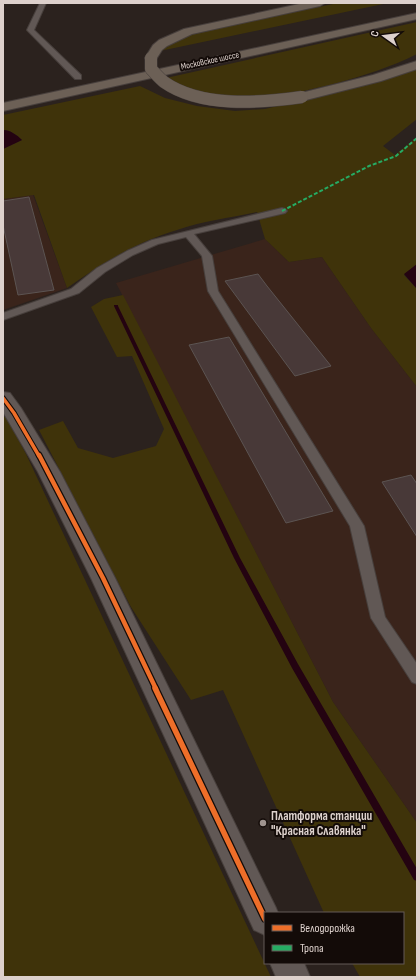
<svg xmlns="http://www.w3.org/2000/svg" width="420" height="980" font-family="'Sofia Sans Condensed',sans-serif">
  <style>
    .built { fill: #3a241b }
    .green { fill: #3f330a }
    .water { fill: #240311 }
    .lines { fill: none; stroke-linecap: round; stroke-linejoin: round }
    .stream { fill: #240311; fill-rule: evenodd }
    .building { fill: #483938; stroke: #5c5452 }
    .lane-casing { stroke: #473f3c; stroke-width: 2 }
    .street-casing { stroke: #473f3c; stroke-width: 2 }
    .highway-casing { stroke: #473f3c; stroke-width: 2 }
    .lane { fill: #615855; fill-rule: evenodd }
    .street { fill: #615855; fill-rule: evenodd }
    .highway { fill: #6c6056; fill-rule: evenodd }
    .highway-bridge-casing { stroke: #473f3c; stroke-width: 13; stroke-linecap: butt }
    .highway-bridge { stroke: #6c6056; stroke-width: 12 }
    .quiet { stroke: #26ab63; stroke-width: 2; stroke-dasharray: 4 2; stroke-linecap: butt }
    .cycleway-far2-casing { stroke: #130b08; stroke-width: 5.5 }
    .cycleway-far1-casing { stroke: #130b08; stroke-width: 7 }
    .cycleway-casing { stroke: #130b08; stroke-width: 8 }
    .cycleway-far2 { stroke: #ee6e29; stroke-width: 3.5 }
    .cycleway-far1 { stroke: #ee6e29; stroke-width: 4.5 }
    .cycleway { stroke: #ee6e29; stroke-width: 5.5 }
    .poi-dot { fill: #9f948f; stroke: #130b08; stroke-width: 1.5 }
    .labels { text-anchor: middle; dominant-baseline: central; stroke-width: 4; stroke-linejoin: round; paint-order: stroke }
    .far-street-label { font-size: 9px; fill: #ddd1cc; stroke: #130b08 }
    .near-poi-label { font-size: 13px; font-weight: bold; fill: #ddd1cc; stroke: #130b08; text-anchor: start }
  </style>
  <rect width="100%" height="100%" fill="#2b221e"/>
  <!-- built -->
  <path class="built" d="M33,195l34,93 -64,22v-111z
    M265,239l24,23 33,-5 49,71 46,59v436l-84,-121 -217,-419z"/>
  <!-- green -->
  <path class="green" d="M338,3h50l-228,48c27,-21 66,-26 99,-32 26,-5 53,-11 79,-16z
    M417,22v32c-26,13 -52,21 -80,29 -58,15 -116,25 -171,-5z
    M417,69v50l-34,27 12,9 22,-18v127l-13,11 13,14v98l-46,-59 -49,-71 -33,5 -24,-23 -8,-27c-27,6 -55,9 -80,18 -41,12 -76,34 -110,58l-33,-93 -31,4v-50l19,-9c-5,-5 -12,-10 -19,-10v-15l137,-29 25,12 32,8 38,5 30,-2 66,-16z
    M123,295l210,407 84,121v154h-57l-8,-14h51v-50h-79l-101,-223 -32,10 -60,-93 -92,-177 24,-9 15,27 35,10 43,-12 8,-17 -32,-73 -15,1 -26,-50 13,-8z
    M3,417h3l20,37 245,523h-268z"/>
  <!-- water -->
  <path class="water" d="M3,130c7,0 14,5 19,10l-19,9z
    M417,264v25l-13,-15z"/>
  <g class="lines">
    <!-- stream -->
    <path class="stream" d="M114,305h4v1l122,252 58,106 119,205v12l-3,-1 -122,-212 -58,-110 -120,-252z"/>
  </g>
  <!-- building -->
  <path class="building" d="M29,197l25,93 -36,5 -15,-70v-24z
    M258,274l9,12 64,80 -36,10 -70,-95z
    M229,337l104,174 -47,12 -97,-178z
    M411,475l6,9v53l-35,-55z"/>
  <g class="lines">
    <!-- lane casing -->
    <g class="lane-casing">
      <path id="lane" d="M40,3h6l-12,27 47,45v4h-6l-48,-49z
        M282,208l3,1 2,2 -2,2 -91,21 18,22 6,35 146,235 21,91 32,47v20l-5,-2 -41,-64 -21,-92 -142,-235 -6,-35 -16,-19 -28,7 -25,11 -28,17 -26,21 -76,27v-7l68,-24 26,-21 30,-17 25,-11z"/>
    </g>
    <!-- street casing -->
    <g class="street-casing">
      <path id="street" d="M3,392l7,1 11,15 39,64 55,106 161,330 2,5h-13v22l-11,-5 -163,-352 -53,-106 -35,-60z
        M270,963h34l6,14h-34z"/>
    </g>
    <!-- highway casing -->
    <g class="highway-casing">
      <path id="highway" d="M304,3h21l-5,3 -128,28 -25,12 -5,4 -7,11h-8l-2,-3 8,-13 6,-5 25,-11z
        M417,13v6l-414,92v-8z
        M417,61v8l-36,12 -79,20 -5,-1 -2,-3 2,-3 76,-19z"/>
    </g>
    <!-- lane -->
    <use href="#lane" class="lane"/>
    <!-- street -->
    <use href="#street" class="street"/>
    <!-- highway -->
    <use href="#highway" class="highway"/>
    <!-- highway-bridge casing -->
    <g class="highway-bridge-casing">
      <path id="highway-bridge" d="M151,58v11c4,4 8,9 13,13 37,26 96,21 138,15"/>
    </g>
    <!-- highway-bridge -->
    <use href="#highway-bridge" class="highway-bridge"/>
    <!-- quiet -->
    <path class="quiet" d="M282,211l87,-45 27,-10 21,-18"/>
    <!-- cycleway-far2 casing -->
    <g class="cycleway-far2-casing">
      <path id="cycleway-far2" d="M3,398l11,15 25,43"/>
    </g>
    <!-- cycleway-far1 casing -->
    <g class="cycleway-far1-casing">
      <path id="cycleway-far1" d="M39,455l64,123 53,111"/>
    </g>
    <!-- cycleway casing -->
    <g class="cycleway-casing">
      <path id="cycleway" d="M155,688l110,231"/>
    </g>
    <!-- cycleway-far2 -->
    <use href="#cycleway-far2" class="cycleway-far2"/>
    <!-- cycleway-far1 -->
    <use href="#cycleway-far1" class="cycleway-far1"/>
    <!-- cycleway -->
    <use href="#cycleway" class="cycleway"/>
  </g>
  <!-- markers -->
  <circle class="poi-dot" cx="263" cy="823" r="4"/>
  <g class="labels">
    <!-- far-street labels -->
    <g class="far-street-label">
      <text transform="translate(210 61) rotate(-12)">Московское шоссе</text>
    </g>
    <!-- near-poi labels -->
    <g class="near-poi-label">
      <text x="271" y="816">Платформа станции<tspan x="271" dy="15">"Красная Славянка"</tspan></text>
    </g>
  </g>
  <!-- border -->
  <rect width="420" height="980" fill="none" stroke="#ddd1cc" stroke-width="8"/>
  <!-- legend -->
  <rect x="264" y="912" width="140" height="52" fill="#130b08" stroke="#645a56"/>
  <rect x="272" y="925" width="20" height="6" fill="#ee6e29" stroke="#645a56"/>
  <text x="300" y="932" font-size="12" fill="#ddd1cc">Велодорожка</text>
  <rect x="272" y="945" width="20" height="6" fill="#26ab63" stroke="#645a56"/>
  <text x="300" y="952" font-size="12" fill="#ddd1cc">Тропа</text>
  <!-- north arrow -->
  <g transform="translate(384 36) rotate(284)" stroke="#130b08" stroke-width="3" paint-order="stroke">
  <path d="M0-3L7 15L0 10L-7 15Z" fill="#ddd1cc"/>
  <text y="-6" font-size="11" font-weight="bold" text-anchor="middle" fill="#ddd1cc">С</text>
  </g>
</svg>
